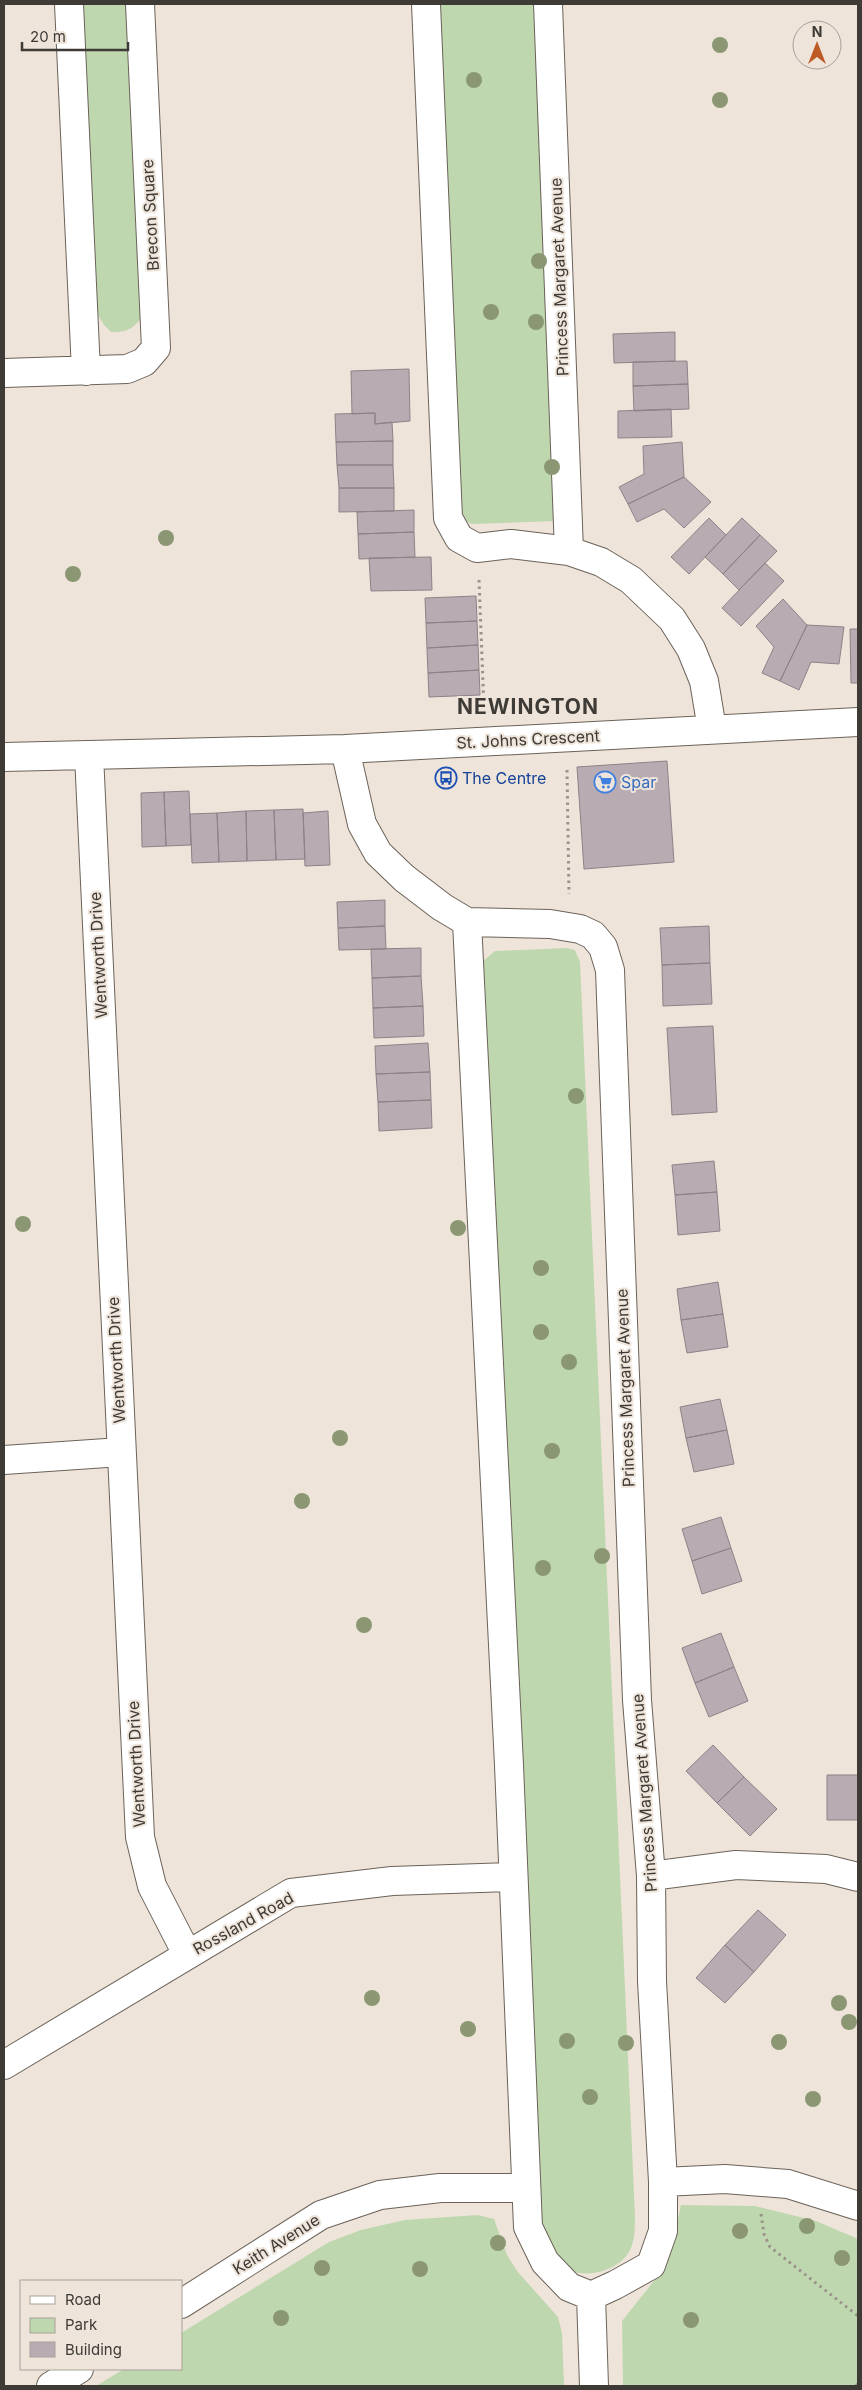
<svg xmlns="http://www.w3.org/2000/svg" width="862" height="2390" font-family="Inter,sans-serif">
  <style>
    .green { fill: #bfd7ae }
    .building { fill: #b8abb2; stroke: #8e8288 }
    .lines { fill: none; stroke-linecap: round; stroke-linejoin: round }
    .street-casing { stroke: #6b6259; stroke-width: 30 }
    .path { stroke: #99928b; stroke-width: 3; stroke-dasharray: 2.5 4; stroke-linecap: butt }
    .street { stroke: #fff; stroke-width: 28 }
    .tree { fill: #8a9772 }
    .labels { text-anchor: middle; dominant-baseline: central; stroke-width: 4; stroke-linejoin: round; paint-order: stroke }
    .street-label { font-size: 16px; fill: #3e3a36; stroke: #eee4da }
    .transit-label { font-size: 16px; fill: #164399; stroke: #eee4da; text-anchor: start }
    .shop-label { font-size: 16px; fill: #366cbe; stroke: #eee4da; text-anchor: start }
    .district-label { font-size: 21px; font-weight: bold; letter-spacing: 1px; fill: #3e3a36; stroke: #eee4da }
  </style>
  <rect width="100%" height="100%" fill="#eee4da"/>
  <!-- green -->
  <path class="green" d="M83,4h48l13,309c-8,14 -16,20 -33,19l-7,-7 -8,-13z
    M439,4h99l18,517 -84,3 -8,-4 -3,-10z
    M567,948l8,2 5,12 55,1255c0,12 0,27 -8,38 -15,19 -48,25 -67,10 -8,-6 -17,-31 -22,-41l-57,-1252 2,-11 12,-10z
    M681,2205l74,1 61,15 42,18v147h-235l-1,-65 39,-49 12,-29z
    M478,2215l16,4 13,36 10,16 41,46 4,16 2,53h-468l28,-17h57v-36l148,-91 32,-12 44,-10z"/>
  <!-- building -->
  <path class="building" d="M675,332v29l-61,2 -1,-29z
    M687,361l1,23 -55,2v-24z
    M409,369l1,52 -35,3v-11l-23,1 -1,-43z
    M688,384l1,25 -55,2 -1,-25z
    M671,409l1,28 -54,1v-27z
    M375,413v11l17,-2 1,19 -57,1 -1,-28z
    M393,441v24h-56l-1,-23z
    M682,442l2,35 -56,27 -9,-17 25,-13 -1,-28z
    M337,465h56l1,23h-55z
    M684,477l27,25 -27,26 -20,-19 -27,13 -9,-18z
    M339,488h55v23l-55,1z
    M414,510v22l-56,2 -1,-22z
    M709,518l17,17 -37,39 -18,-17z
    M742,518l18,17 -37,39 -18,-17z
    M414,532l1,25 -56,2 -1,-25z
    M760,535l17,16 -38,39 -16,-16z
    M431,557l1,33 -61,1 -2,-33z
    M765,563l19,18 -43,45 -19,-18z
    M476,596l1,25 -51,2 -1,-25z
    M783,599l24,26 -27,56 -18,-8 12,-26 -18,-21z
    M477,621l1,24 -51,3 -1,-25z
    M807,625l37,2 -5,37 -28,-2 -12,28 -19,-9z
    M850,629h8v54h-7z
    M478,645l1,25 -51,3 -1,-25z
    M479,670l1,25 -51,2 -1,-24z
    M667,761l7,101 -90,7 -7,-102z
    M189,791l2,54 -25,1 -2,-54z
    M164,792l2,54 -24,1 -1,-54z
    M303,809l2,50 -29,1 -2,-50z
    M274,810l2,50 -29,1 -1,-50z
    M246,811l1,50 -28,1 -2,-49z
    M328,811l2,54 -25,1 -2,-53z
    M217,813l2,49 -27,1 -2,-49z
    M385,900v26l-47,2 -1,-26z
    M385,926l1,23 -47,1 -1,-22z
    M709,926l1,37 -48,2 -2,-37z
    M421,948v28l-49,2 -1,-29z
    M710,963l2,41 -49,2 -1,-41z
    M421,976l2,30 -50,2 -1,-30z
    M423,1006l1,30 -50,2 -1,-30z
    M713,1026l4,86 -45,3 -5,-87z
    M428,1043l2,29 -54,2 -1,-28z
    M430,1072l1,28 -53,2 -2,-28z
    M431,1100l1,28 -53,3 -1,-29z
    M714,1161l3,31 -42,3 -3,-30z
    M717,1192l3,39 -42,4 -3,-40z
    M718,1282l5,32 -42,6 -4,-31z
    M723,1314l5,33 -41,6 -6,-33z
    M720,1399l7,31 -41,8 -6,-31z
    M727,1430l7,34 -40,8 -8,-34z
    M721,1517l10,31 -39,13 -10,-32z
    M731,1548l11,33 -40,13 -10,-33z
    M721,1633l13,34 -39,16 -13,-35z
    M734,1667l14,34 -39,16 -14,-34z
    M713,1745l31,32 -27,26 -31,-32z
    M827,1775h31v45h-31z
    M744,1777l33,32 -27,27 -33,-33z
    M758,1910l28,25 -32,37 -29,-27z
    M725,1945l29,27 -29,31 -29,-25z"/>
  <g class="lines">
    <!-- street casing -->
    <g class="street-casing">
      <path id="street" d="M69,4l17,367
        M426,4l22,514 11,20 18,10 34,-4 58,7 32,11 30,18 41,39 19,30 13,32 8,48
        M548,4l21,547
        M4,373l123,-4 17,-7 12,-14 -16,-344
        M345,749l17,75 16,29 26,25 38,29 25,15 83,2 30,5 13,6 10,12 7,23 27,730 14,176 1,105 11,201v49l-12,34 -36,20 -24,11 -22,-9 -24,-25 -17,-35 -19,-462 -42,-843
        M89,755l51,1082 12,49 35,68
        M4,757l341,-8 513,-27
        M4,1460l117,-8
        M651,1876l85,-11 90,4 32,8
        M4,2065l287,-172 101,-12 121,-4
        M663,2182l62,-3 63,5 70,22
        M591,2296l3,90
        M181,2304l140,-89 59,-20 60,-7h85
        M51,2386l28,-17"/>
    </g>
    <!-- path -->
    <path class="path" d="M479,580l5,129
      M567,770l2,124
      M761,2214l3,20 6,13 88,69
      M856,2386l2,-3"/>
    <!-- street -->
    <use href="#street" class="street"/>
  </g>
  <!-- trees -->
  <g class="tree">
    <circle cx="720" cy="45" r="8"/>
    <circle cx="474" cy="80" r="8"/>
    <circle cx="720" cy="100" r="8"/>
    <circle cx="539" cy="261" r="8"/>
    <circle cx="491" cy="312" r="8"/>
    <circle cx="536" cy="322" r="8"/>
    <circle cx="552" cy="467" r="8"/>
    <circle cx="166" cy="538" r="8"/>
    <circle cx="73" cy="574" r="8"/>
    <circle cx="576" cy="1096" r="8"/>
    <circle cx="23" cy="1224" r="8"/>
    <circle cx="458" cy="1228" r="8"/>
    <circle cx="541" cy="1268" r="8"/>
    <circle cx="541" cy="1332" r="8"/>
    <circle cx="569" cy="1362" r="8"/>
    <circle cx="340" cy="1438" r="8"/>
    <circle cx="552" cy="1451" r="8"/>
    <circle cx="302" cy="1501" r="8"/>
    <circle cx="602" cy="1556" r="8"/>
    <circle cx="543" cy="1568" r="8"/>
    <circle cx="364" cy="1625" r="8"/>
    <circle cx="372" cy="1998" r="8"/>
    <circle cx="839" cy="2003" r="8"/>
    <circle cx="849" cy="2022" r="8"/>
    <circle cx="468" cy="2029" r="8"/>
    <circle cx="567" cy="2041" r="8"/>
    <circle cx="779" cy="2042" r="8"/>
    <circle cx="626" cy="2043" r="8"/>
    <circle cx="590" cy="2097" r="8"/>
    <circle cx="813" cy="2099" r="8"/>
    <circle cx="807" cy="2226" r="8"/>
    <circle cx="740" cy="2231" r="8"/>
    <circle cx="498" cy="2243" r="8"/>
    <circle cx="842" cy="2258" r="8"/>
    <circle cx="322" cy="2268" r="8"/>
    <circle cx="420" cy="2269" r="8"/>
    <circle cx="281" cy="2318" r="8"/>
    <circle cx="691" cy="2320" r="8"/>
  </g>
  <!-- icons -->
  <defs>
    <g id="bus-ring" transform="scale(1.125)"><circle r="9.5" fill="#eee4da" stroke="#1a4fb4" stroke-width="1.5"/><path d="M-5-6H5V4H4V6H2V4H-2V6H-4V4H-5ZM-3.5-4V0h7V-4ZM-3.5 1.2v1.5H-2V1.2ZM2 1.2v1.5H3.5V1.2Z" fill="#1a4fb4"/></g>
    <g id="supermarket-ring" transform="scale(1.125)"><circle r="9.5" fill="#eee4da" stroke="#3f7fe0" stroke-width="1.5"/><path d="M-6-5.5h2.5l.6 2H6L4.5 2H-2.5L-4.4-4H-6ZM-1.5 3.2a1.3 1.3 0 1 0 .1 0ZM3 3.2a1.3 1.3 0 1 0 .1 0Z" fill="#3f7fe0"/></g>
  </defs>
  <g fill-rule="evenodd">
    <use href="#bus-ring" x="446" y="778"/>
    <use href="#supermarket-ring" x="605" y="782"/>
  </g>
  <g class="labels">
    <!-- street labels -->
    <g class="street-label">
      <text transform="translate(150 215) rotate(-93)">Brecon Square</text>
      <text transform="translate(559 277) rotate(-92)">Princess Margaret Avenue</text>
      <text transform="translate(528 739) rotate(-3)">St. Johns Crescent</text>
      <text transform="translate(98 955) rotate(-93)">Wentworth Drive</text>
      <text transform="translate(116 1360) rotate(-93)">Wentworth Drive</text>
      <text transform="translate(625 1388) rotate(-92)">Princess Margaret Avenue</text>
      <text transform="translate(136 1764) rotate(-93)">Wentworth Drive</text>
      <text transform="translate(644 1793) rotate(-94)">Princess Margaret Avenue</text>
      <text transform="translate(243 1923) rotate(-29)">Rossland Road</text>
      <text transform="translate(276 2244) rotate(-32)">Keith Avenue</text>
    </g>
    <!-- transit labels -->
    <g class="transit-label">
      <text x="462" y="778">The Centre</text>
    </g>
    <!-- shop labels -->
    <g class="shop-label">
      <text x="621" y="782">Spar</text>
    </g>
    <!-- district labels -->
    <g class="district-label">
      <text x="528" y="706">NEWINGTON</text>
    </g>
  </g>
  <!-- border -->
  <rect width="862" height="2390" fill="none" stroke="#3e3a36" stroke-width="10"/>
  <!-- legend -->
  <rect x="20" y="2280" width="162" height="90" fill="#eee4da" stroke="#a8a098"/>
  <rect x="30" y="2296" width="25" height="8" fill="#ffffff" stroke="#a8a098"/>
  <text x="65" y="2305" font-size="15" fill="#3e3a36">Road</text>
  <rect x="30" y="2318" width="25" height="15" fill="#bfd7ae" stroke="#a8a098"/>
  <text x="65" y="2330" font-size="15" fill="#3e3a36">Park</text>
  <rect x="30" y="2342" width="25" height="15" fill="#b8abb2" stroke="#a8a098"/>
  <text x="65" y="2355" font-size="15" fill="#3e3a36">Building</text>
  <!-- north arrow -->
  <g transform="translate(817 45)"><circle r="24" fill="#eee4da" stroke="#a8a098"/>
  <path d="M0-4L9 19L0 12L-9 19Z" fill="#be5a25"/>
  <text y="-8" font-size="14" font-weight="bold" text-anchor="middle" fill="#3e3a36">N</text>
  </g>
  <!-- scale -->
  <path d="M22 42v8h106v-8" fill="none" stroke="#3e3a36" stroke-width="2.5"/>
  <text x="30" y="42" font-size="15" fill="#3e3a36" stroke="#eee4da" stroke-width="4" paint-order="stroke">20 m</text>
</svg>
